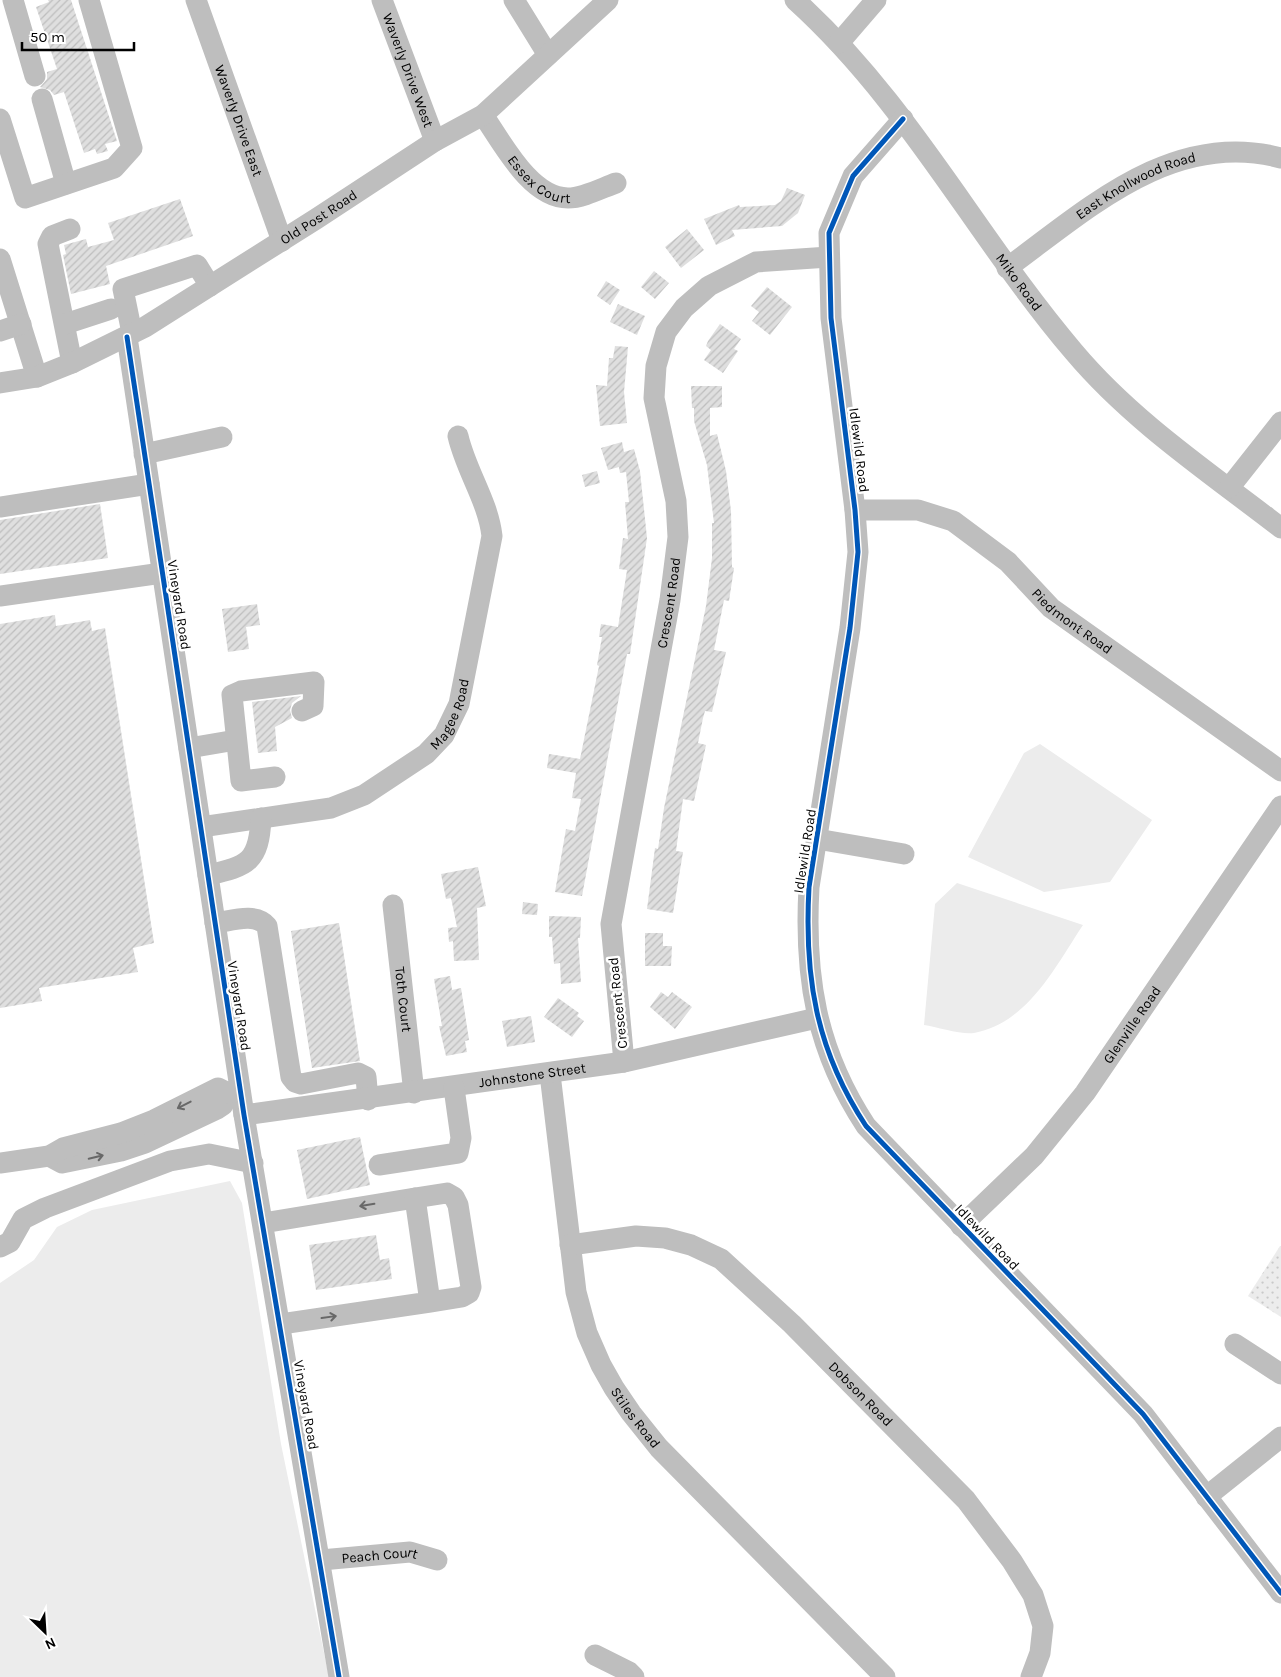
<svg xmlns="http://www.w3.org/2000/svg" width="1281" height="1677" font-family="Karla,sans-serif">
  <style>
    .grass { fill: #ececec }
    .park { fill: url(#park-dots) }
    .building { fill: url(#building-hatch) }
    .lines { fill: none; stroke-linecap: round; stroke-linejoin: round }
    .minor { stroke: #bebebe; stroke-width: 21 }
    .cycleway-casing { stroke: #fff; stroke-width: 8 }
    .cycleway { stroke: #0057b8; stroke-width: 5 }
    .oneway { stroke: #686868 }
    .labels { text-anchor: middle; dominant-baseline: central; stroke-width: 5; stroke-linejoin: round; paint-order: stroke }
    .street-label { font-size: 14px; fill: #000; stroke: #fff }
  </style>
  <defs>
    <pattern id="park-dots" width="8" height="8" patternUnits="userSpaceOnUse" patternTransform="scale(1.25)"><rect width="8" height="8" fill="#ececec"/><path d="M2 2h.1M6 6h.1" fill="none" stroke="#c9c9c9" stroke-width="1.8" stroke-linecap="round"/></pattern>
    <pattern id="building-hatch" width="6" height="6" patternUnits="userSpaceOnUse" patternTransform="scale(1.25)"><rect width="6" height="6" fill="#dfdfdf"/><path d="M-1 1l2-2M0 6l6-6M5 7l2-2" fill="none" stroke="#bebebe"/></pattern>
  </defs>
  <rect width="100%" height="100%" fill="#fff"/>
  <!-- grass -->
  <path class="grass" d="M1040,744l112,76 -42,62 -66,10 -76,-35 56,-104z
    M957,883l126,42c-28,42 -55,98 -109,108 -12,2 -37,-6 -50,-8l11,-121z
    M230,1181l12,22 39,241 48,233h-329v-394l34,-23 23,-33 35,-17z"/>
  <!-- park -->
  <path class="park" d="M1280,1246h1v71l-33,-21z"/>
  <!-- building -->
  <path class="building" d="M48,0h23l46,141 -12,3 3,7 -11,3 -2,-5 -11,4 -20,-61 -10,3 -4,-5 -10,-3 7,-8v-7l10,-3 -21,-62 13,-5z
    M787,188l18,7 -7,18 -16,13 -50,4 3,6 -19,9 -12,-26 35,-14 1,2 35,-2 6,-4z
    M180,199l13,37 -87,30 4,18 -39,10 -8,-39 3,-1 -2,-9 22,-6 2,8 26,-7 -6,-17z
    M687,229l17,21 -23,18 -16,-21z
    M654,271l15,12 -14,16 -14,-12z
    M606,281l14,9 -10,15 -13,-9z
    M767,287l25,20 -22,28 -18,-14 7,-9 -8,-6z
    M618,304l27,12 -8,19 -27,-13z
    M720,324l21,15 -7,10 4,2 -15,22 -19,-13 7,-10 -5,-4 2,-5z
    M615,346l13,1 -4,45 3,31 -27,3 -4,-41 11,1 2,-28h4z
    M691,386h31v21l-12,1v28l7,-2 9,37 5,40 1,56 2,1 -5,33 -5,-1 -10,50 12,2 -14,60 -7,-1 -2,7 -5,25 8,2 -12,56 -11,-2 -7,52 7,1 -10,61 -26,-4 8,-61 3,1 6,-41 42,-202 6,-48v-35h2l-7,-58 -13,-44v-13h-2z
    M622,442l2,10 10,-3 6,22 7,67 -17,116h-3l-45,242 -27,-4 11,-63 9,2 6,-32 -9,-1 4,-25 -29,-5 2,-14 31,5 19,-93 -2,-1 5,-28h-3l2,-13 17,3 9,-57 -8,-1 4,-31 5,1 -3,-37h4l-3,-30 -6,1 -1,-6 -11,3 -7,-22z
    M597,471l3,12 -15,4 -3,-12z
    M100,504l8,54 -108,16v-54z
    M257,604l3,21 -14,2 3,22 -21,3 -6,-43z
    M55,615l1,11 34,-6 2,11 13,-3 49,315 -21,5 5,24 -99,16 3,13 -42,7v-384z
    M301,696l-9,7 -2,7 2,8 -17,9 2,24 -19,2 -6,-51z
    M478,867l8,39 -9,2 2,52 -25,1 -1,-20 -4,1 -1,-14 9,-1 -6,-29 -5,1 -5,-25z
    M523,902l15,2 -1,11 -15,-1z
    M549,916l32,1 -1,21h-2l3,44 -20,2 -1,-21 -6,1 -2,-27h-3z
    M339,923l21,138 -48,7 -21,-137z
    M645,933h18v13h9l-1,20h-26z
    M450,976l2,14 9,-2 8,52 -4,1 2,11 -21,4 -7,-30h3l-8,-47z
    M661,992l7,5 4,-5 20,15 -17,22 -25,-22z
    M558,998l21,15 -2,3 7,5 -12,16 -28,-20z
    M531,1016l4,26 -28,5 -5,-26z
    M360,1137l10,48 -63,14 -10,-49z
    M376,1235l4,25 9,-2 3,21 -76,11 -7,-45z"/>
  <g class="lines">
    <!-- minor -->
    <g class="minor">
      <path d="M13,0l22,76"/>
      <path id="s1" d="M196,0l86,241"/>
      <path id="s2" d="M382,0l53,141"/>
      <path d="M514,0l34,55"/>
      <path id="s3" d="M795,0c114,103 181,237 279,352 58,69 136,121 207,176"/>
      <path d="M839,43l37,-43"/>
      <path d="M42,99l24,85"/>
      <path id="s4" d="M483,115c19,27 47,83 85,83 15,0 34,-10 48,-15"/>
      <path d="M0,119l25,79 89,-30 18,-20 -43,-148"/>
      <path d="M903,119l-50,57 -24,57 2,85 24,192 3,42 -8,76 -41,259c-5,90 7,163 57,239l277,288 138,179"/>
      <path d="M70,229l-18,7 -4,8 24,119"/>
      <path d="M0,259l37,118"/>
      <path id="s5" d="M1007,268c81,-59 166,-139 274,-110"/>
      <path d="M65,324l46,-15"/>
      <path d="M0,331l21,-7"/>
      <path d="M132,333l-9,-44 74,-24 13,21"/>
      <path d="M127,337l117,778 95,562"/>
      <path id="s6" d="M0,383l37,-6 35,-14 73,-36 171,-108 119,-78 48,-26 125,-115"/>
      <path d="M144,454l78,-17"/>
      <path d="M1229,488l52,-66"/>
      <path d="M0,507l149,-23"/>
      <path id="s7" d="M855,510h63l35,11 55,41 43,46 230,163"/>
      <path d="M0,596l162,-23"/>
      <path d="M189,748l47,-8"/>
      <path d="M275,777l-34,4 -9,-86 9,-4 73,-9 -1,24 -11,5"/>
      <path id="s8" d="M201,827l130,-19 33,-13 62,-41 18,-19 15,-31 33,-168c-4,-35 -26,-65 -34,-100"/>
      <path d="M817,839l87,15"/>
      <path d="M208,875c40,-9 51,-13 53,-57"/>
      <path id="s9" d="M393,905l21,188"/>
      <path d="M215,923c16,-2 40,-11 52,3l24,151 4,5 6,2 57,-11 8,4 2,23"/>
      <path id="s10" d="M624,1062l-13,-138 59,-324 8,-63 -2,-36 -22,-103 2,-32 10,-34 18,-24 25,-22 47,-24 73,-5"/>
      <path id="s11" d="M550,1074l26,218 11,41 14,32 13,23 17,25 28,35 226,229"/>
      <path id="s12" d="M244,1115l380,-53 193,-44"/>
      <path d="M49,1156l13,7 59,-12 24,-8 72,-34 6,-4 5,-12 11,-5"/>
      <path d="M0,1163l49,-7 14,-8 58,-15 33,-13 64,-32 10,5"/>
      <path d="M379,1165l79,-12 3,-15 -7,-50"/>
      <path d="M263,1223l152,-25"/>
      <path id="s13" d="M961,1226l73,-70 51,-63 196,-287"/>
      <path id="s14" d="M570,1245l66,-9 29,2 26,7 30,14 71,65 174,176 46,61 21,34 10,31 -3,27 -9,24"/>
      <path d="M0,1247l10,-5 13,-23 22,-11 125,-47 39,-7 44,9"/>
      <path d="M281,1324l149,-22 32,-5 7,-4 2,-6 -13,-82 -4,-8 -7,-4 -32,5 15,104"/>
      <path d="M1235,1344l46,30"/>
      <path d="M1206,1497l75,-60"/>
      <path id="s15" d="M321,1560l89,-8 27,8"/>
      <path d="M595,1655l34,17 5,5"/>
    </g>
    <!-- cycleway casing -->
    <g class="cycleway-casing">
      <path id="cycleway" d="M903,119l-50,57 -24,57 2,85 24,192 3,42 -8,76 -41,259c-5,90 7,163 57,239l277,288 138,179
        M127,337l117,778 95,562"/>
    </g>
    <!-- cycleway -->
    <use href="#cycleway" class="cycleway"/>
  </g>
  <!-- one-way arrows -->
  <defs><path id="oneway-shaft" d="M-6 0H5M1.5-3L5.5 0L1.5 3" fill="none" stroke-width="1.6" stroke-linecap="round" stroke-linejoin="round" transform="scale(1.25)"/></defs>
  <g class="oneway">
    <use href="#oneway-shaft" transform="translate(184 1105) rotate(153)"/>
    <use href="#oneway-shaft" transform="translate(96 1157) rotate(-13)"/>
    <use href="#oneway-shaft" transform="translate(367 1205) rotate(171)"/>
    <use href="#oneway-shaft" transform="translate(329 1317) rotate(-8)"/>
  </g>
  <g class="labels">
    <!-- street labels -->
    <g class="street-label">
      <text stroke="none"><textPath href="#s2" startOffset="75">Waverly Drive West</textPath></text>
      <text stroke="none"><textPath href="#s1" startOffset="128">Waverly Drive East</textPath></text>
      <text stroke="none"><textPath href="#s4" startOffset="88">Essex Court</textPath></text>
      <text stroke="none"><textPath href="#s5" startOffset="154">East Knollwood Road</textPath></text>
      <text stroke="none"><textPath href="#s6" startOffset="362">Old Post Road</textPath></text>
      <text stroke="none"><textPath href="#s3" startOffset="361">Miko Road</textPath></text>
      <text transform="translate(859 450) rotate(83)">Idlewild Road</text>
      <text stroke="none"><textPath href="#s10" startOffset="465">Crescent Road</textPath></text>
      <text transform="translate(179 605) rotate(81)">Vineyard Road</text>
      <text stroke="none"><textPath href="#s7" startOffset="256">Piedmont Road</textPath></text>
      <text stroke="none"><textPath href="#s8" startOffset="289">Magee Road</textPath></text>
      <text transform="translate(805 851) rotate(-81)">Idlewild Road</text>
      <text stroke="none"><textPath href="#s9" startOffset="95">Toth Court</textPath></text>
      <text transform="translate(618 1003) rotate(-96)">Crescent Road</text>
      <text transform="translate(239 1006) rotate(81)">Vineyard Road</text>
      <text stroke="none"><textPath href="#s13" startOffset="265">Glenville Road</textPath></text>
      <text stroke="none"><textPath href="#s12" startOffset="291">Johnstone Street</textPath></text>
      <text transform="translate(987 1237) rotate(46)">Idlewild Road</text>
      <text stroke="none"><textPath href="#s14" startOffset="350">Dobson Road</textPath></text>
      <text transform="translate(306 1405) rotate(80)">Vineyard Road</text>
      <text stroke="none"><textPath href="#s11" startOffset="360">Stiles Road</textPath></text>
      <text stroke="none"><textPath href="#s15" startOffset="59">Peach Court</textPath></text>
    </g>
  </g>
  <!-- north arrow -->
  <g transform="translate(45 1632) rotate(155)" stroke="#ffffff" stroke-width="4" paint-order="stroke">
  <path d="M0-4L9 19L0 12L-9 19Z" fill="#000000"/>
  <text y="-8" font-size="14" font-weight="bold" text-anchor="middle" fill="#000000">N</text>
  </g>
  <!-- scale -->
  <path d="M22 42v8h112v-8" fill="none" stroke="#000000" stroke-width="2.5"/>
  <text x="30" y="42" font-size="15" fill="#000000" stroke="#ffffff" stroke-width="4" paint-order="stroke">50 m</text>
</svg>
